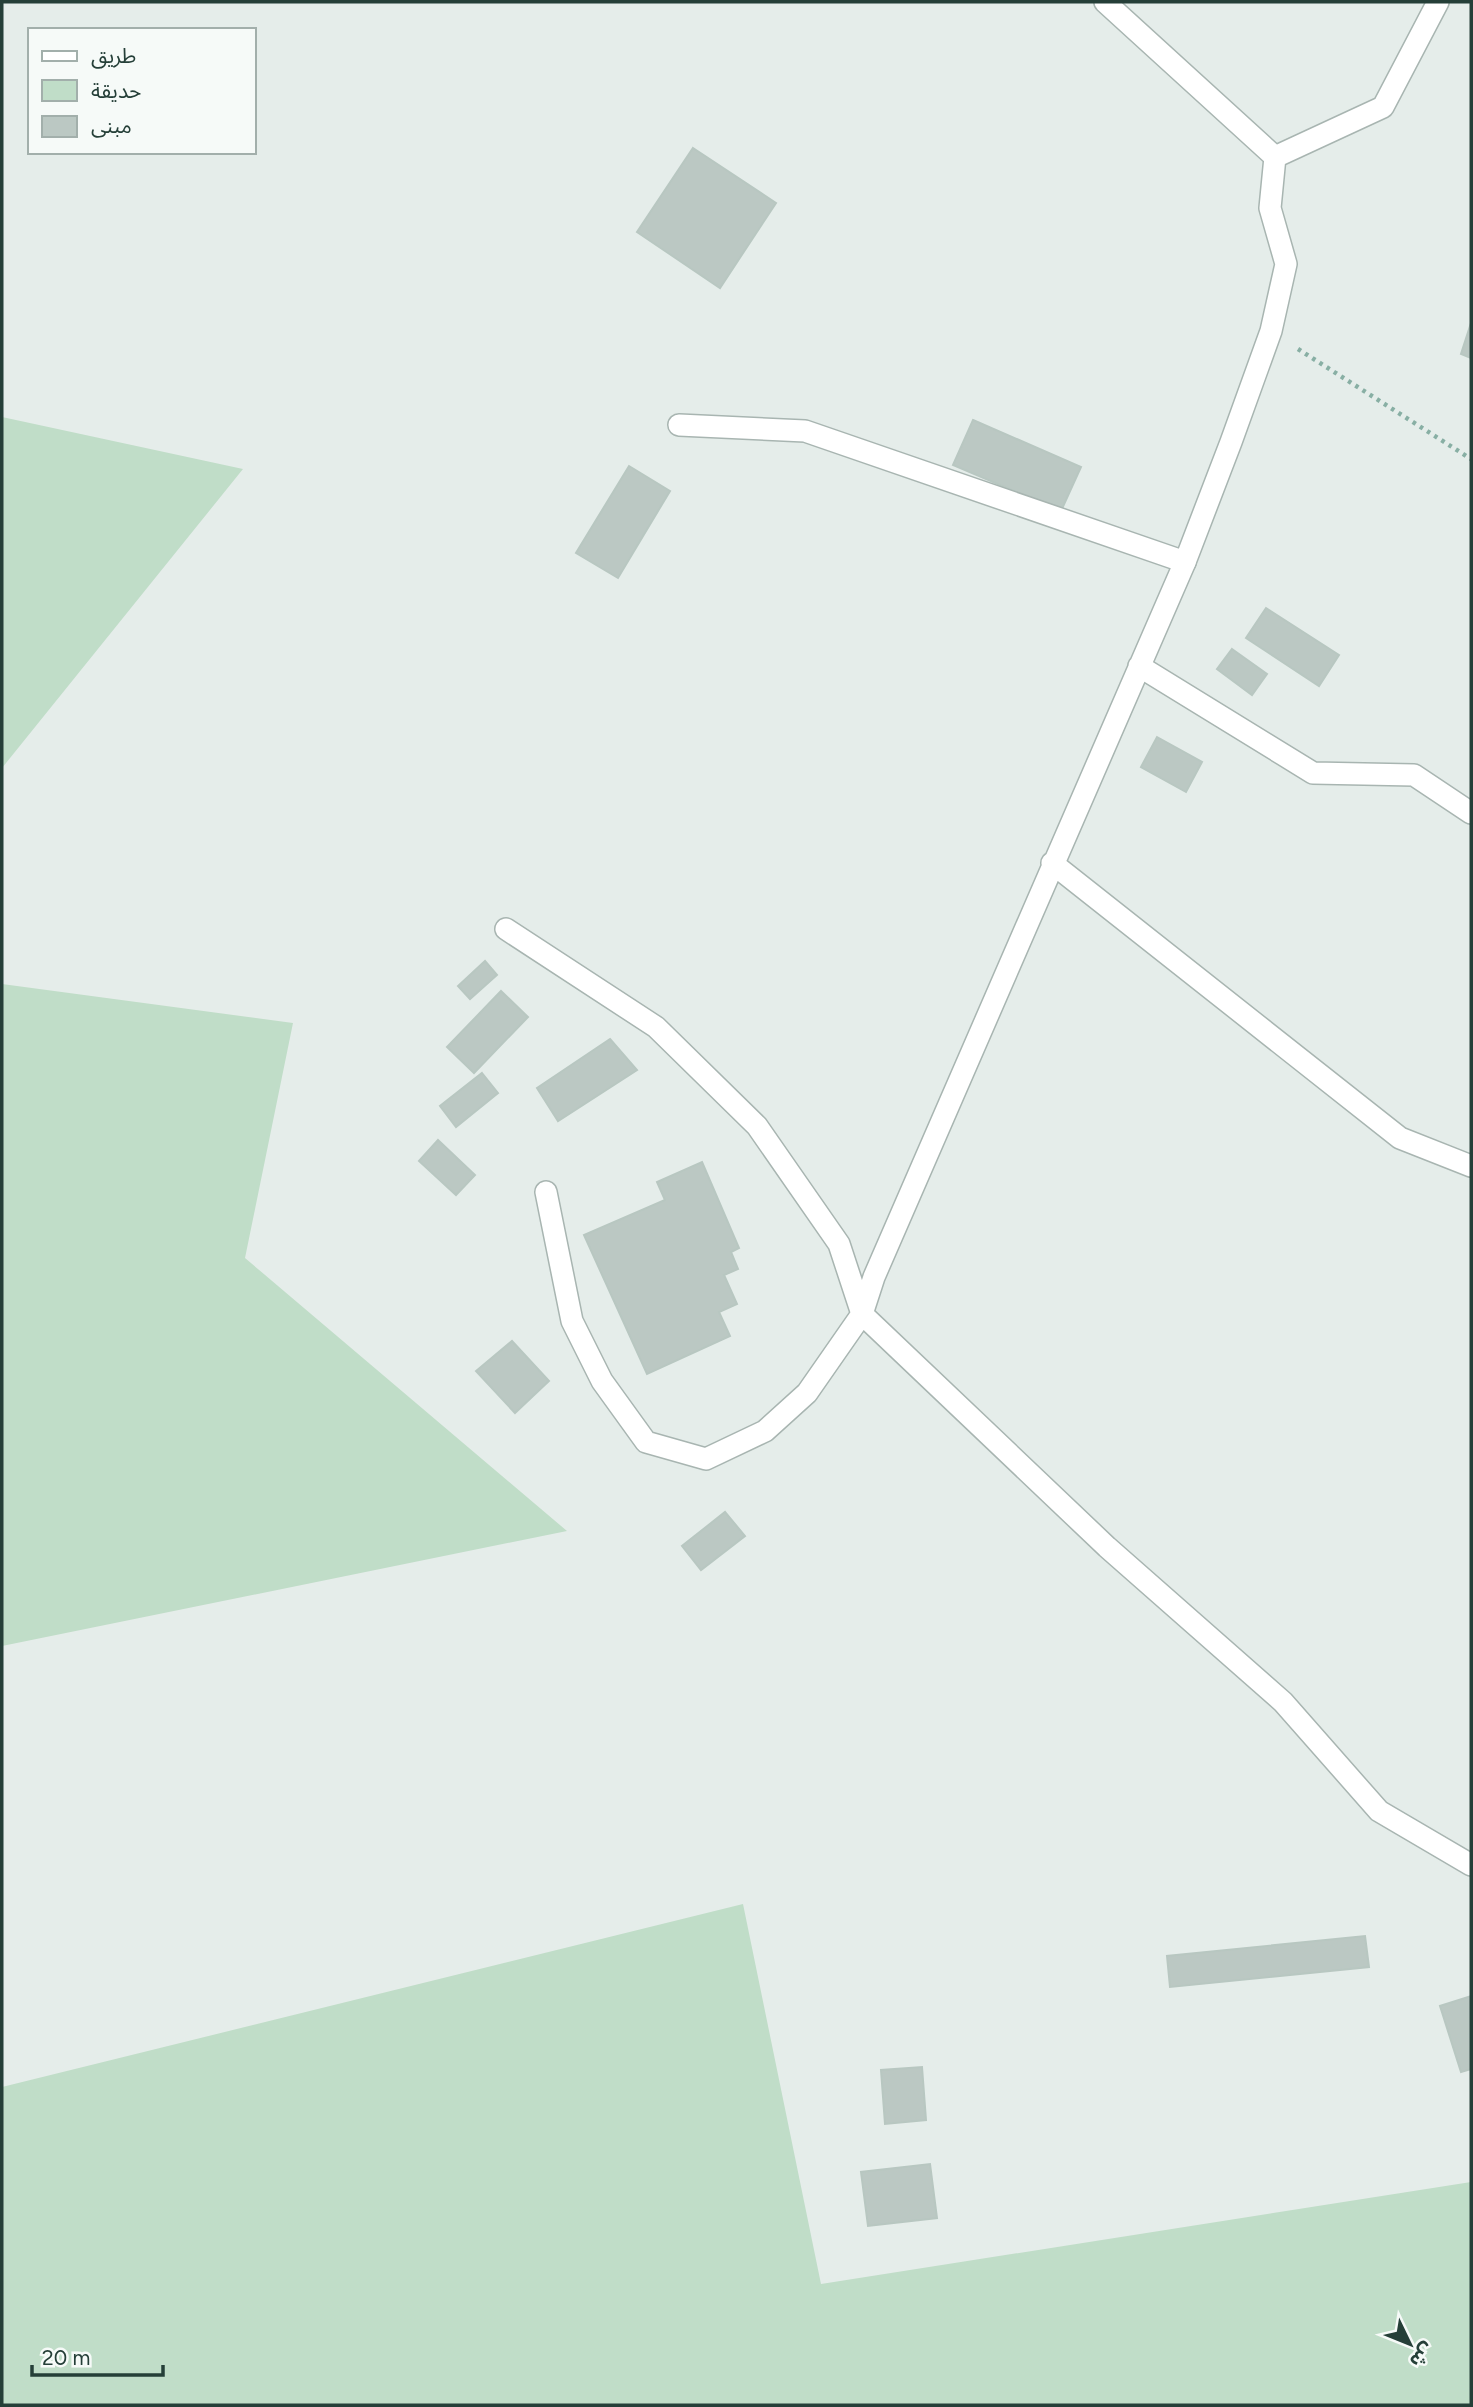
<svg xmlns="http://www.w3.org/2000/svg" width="1473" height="2407" font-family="Figtree,'Noto Sans Arabic',sans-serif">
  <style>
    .green { fill: #c0ddc8 }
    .building { fill: #bbc8c3; stroke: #b8c7c1; stroke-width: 2 }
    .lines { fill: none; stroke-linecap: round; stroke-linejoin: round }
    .service-casing { stroke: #a8b5b1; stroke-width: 24 }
    .minor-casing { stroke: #a8b5b1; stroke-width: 24 }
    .path { stroke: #88afa4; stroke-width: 4.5; stroke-dasharray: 3.5 5; stroke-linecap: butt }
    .service { stroke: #fff; stroke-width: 21 }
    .minor { stroke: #fff; stroke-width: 21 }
  </style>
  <rect width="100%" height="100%" fill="#e5edea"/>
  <!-- green -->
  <path class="green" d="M2,417l241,52 -241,299z
    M2,984l291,39 -48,235 322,273 -565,115z
    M743,1904l78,380 650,-102v223h-1469v-318z"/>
  <!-- building -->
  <path class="building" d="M693,148l83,55 -56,85 -83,-56z
    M1471,323v35l-10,-4z
    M973,420l108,47 -20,44 -108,-46z
    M629,466l41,25 -52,87 -42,-25z
    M1266,608l73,47 -20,31 -73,-48z
    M1232,649l35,25 -15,21 -35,-26z
    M1157,737l45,25 -16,30 -45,-25z
    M485,961l12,14 -27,24 -12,-13z
    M501,991l27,26 -54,56 -27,-26z
    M610,1039l27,31 -79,51 -21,-33z
    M482,1073l16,20 -42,34 -16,-21z
    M438,1140l37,35 -19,20 -37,-34z
    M702,1162l37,86 -8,4 7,17 -14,6 13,29 -18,8 11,24 -83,38 -63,-139 81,-35 -8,-18z
    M512,1341l37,40 -34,32 -39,-42z
    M725,1512l20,24 -44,34 -19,-24z
    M1365,1936l4,31 -199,20 -3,-31z
    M1471,1996v73l-10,3 -21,-66z
    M922,2067l4,53 -41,4 -4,-54z
    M930,2164l7,54 -69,8 -7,-54z"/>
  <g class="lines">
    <!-- service casing -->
    <g class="service-casing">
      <path id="service" d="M679,425l126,6 380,131"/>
    </g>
    <!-- minor casing -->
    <g class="minor-casing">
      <path id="minor" d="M1275,157l108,-50 55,-105
        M1139,666l174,107 101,2 57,38
        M1052,863l348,275 71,28
        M506,929l150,98 101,99 82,118 23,70 245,233 176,155 96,109 92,54
        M546,1192l26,129 30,60 44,61 60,17 59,-28 42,-38 55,-79 12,-37 311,-715 46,-120 40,-111 15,-67 -16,-56 5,-51 -170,-155"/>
    </g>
    <!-- path -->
    <path class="path" d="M1298,349l173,110"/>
    <!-- service -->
    <use href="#service" class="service"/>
    <!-- minor -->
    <use href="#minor" class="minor"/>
  </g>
  <!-- border -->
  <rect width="1473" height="2407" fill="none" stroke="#253f38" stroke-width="7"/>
  <!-- legend -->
  <rect x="28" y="28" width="228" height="126" fill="#f6faf8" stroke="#a2afab" stroke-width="2"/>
  <rect x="42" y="51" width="35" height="10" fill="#ffffff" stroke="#a2afab" stroke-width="2"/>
  <text x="91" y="63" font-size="21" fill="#253f38">طريق</text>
  <rect x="42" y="80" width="35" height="21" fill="#c0ddc8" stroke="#a2afab" stroke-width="2"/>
  <text x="91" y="98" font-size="21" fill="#253f38">حديقة</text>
  <rect x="42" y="116" width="35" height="21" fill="#bbc8c3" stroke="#a2afab" stroke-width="2"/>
  <text x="91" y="133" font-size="21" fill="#253f38">مبنى</text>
  <!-- north arrow -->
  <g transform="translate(1410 2344) rotate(133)" stroke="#f6faf8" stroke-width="5" paint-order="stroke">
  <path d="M0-5L12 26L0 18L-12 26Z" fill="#253f38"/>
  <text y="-10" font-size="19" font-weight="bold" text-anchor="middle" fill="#253f38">ش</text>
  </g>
  <!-- scale -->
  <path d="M32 2365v10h131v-10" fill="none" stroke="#253f38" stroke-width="3.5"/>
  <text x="42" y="2365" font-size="21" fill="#253f38" stroke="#f6faf8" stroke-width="5" paint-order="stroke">20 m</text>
</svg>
